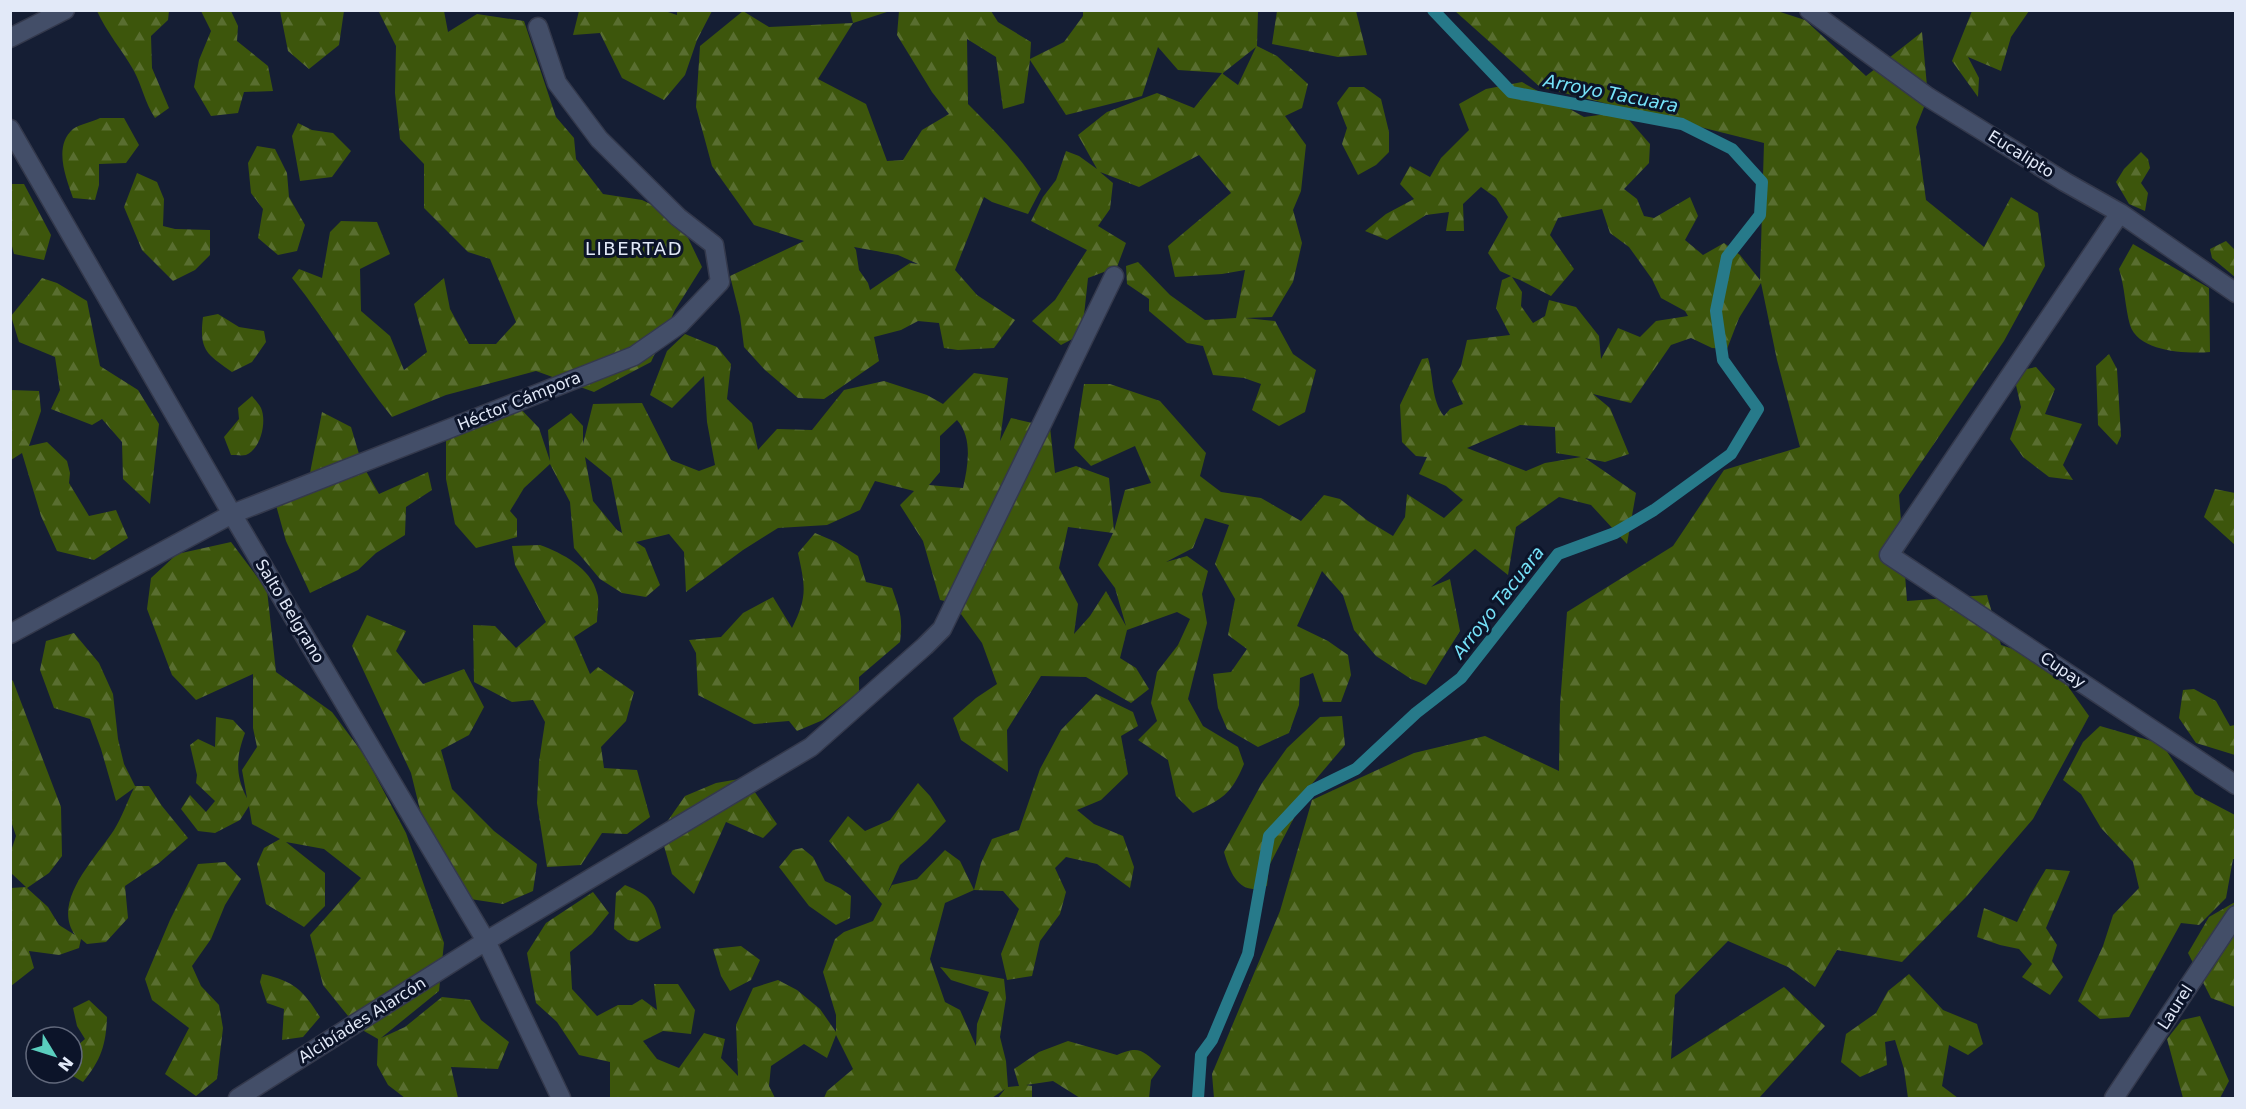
<svg xmlns="http://www.w3.org/2000/svg" width="2246" height="1109" font-family="'DejaVu Sans',sans-serif">
  <style>
    .forest { fill: url(#forest-firs); fill-rule: evenodd }
    .lines { fill: none; stroke-linecap: round; stroke-linejoin: round }
    .stream { stroke: #277a8a; stroke-width: 12 }
    .minor-casing { stroke: #34394c; stroke-width: 21 }
    .minor { stroke: #434e68; stroke-width: 18 }
    .labels { text-anchor: middle; dominant-baseline: central; stroke-width: 6; stroke-linejoin: round; paint-order: stroke }
    .street-label { font-size: 16px; fill: #e2e9f8; stroke: #0c1429 }
    .water-label { font-size: 18px; font-style: italic; fill: #76e3fa; stroke: #0c1429 }
    .neighbourhood-label { font-size: 18px; letter-spacing: 1.5px; fill: #e2e9f8; stroke: #0c1429 }
  </style>
  <defs>
    <pattern id="forest-firs" width="22" height="20" patternUnits="userSpaceOnUse" patternTransform="scale(1.5)"><rect width="22" height="20" fill="#3d560c"/><path d="M5 1l3.5 6h-7zM16 11l3.5 6h-7z" fill="#596e30"/></pattern>
  </defs>
  <rect width="100%" height="100%" fill="#151e34"/>
  <!-- forest -->
  <path class="forest" d="M378,10l66,1 4,21 29,-18 47,7 32,96 18,21 2,21 27,35 39,6 36,17 24,50 -27,43 -24,52 -57,30 -58,-21 -90,24 -54,22c-36,-44 -64,-94 -100,-139l7,-9 23,9 8,-46 11,-11 36,1 13,32 -30,15 1,42 29,25 14,34 23,-18 -13,-48 30,-26 6,31 19,35h27l20,-22 -26,-63 -22,-7 -44,-44v-44l-24,-25 -5,-46 1,-47z
    M97,11h72l-1,9 -17,16 1,32 17,40 -14,10c-10,-15 -13,-32 -21,-47 -12,-21 -27,-38 -37,-60z
    M201,11h30l7,15 -1,15 31,25 5,25 -29,1 -6,21 -27,3 -17,-29 5,-27 12,-29z
    M280,11h64l-5,34 -30,24 -21,-18z
    M579,11h86l12,4v-4h35l-15,29 -12,35 -21,25 -42,-22 -22,-45 -27,2z
    M743,11l26,16 84,-4 -3,-12h40l-37,12 -35,56 48,25 21,57 16,-1 19,-30 27,-16 -17,-22 -35,-57 2,-24h92l7,11 33,20 -1,17 34,-17 19,-26v-5h175l-1,35 20,10 31,28 -6,24 -17,8 21,29 -5,46 -8,19 9,33 -9,39 -21,35 -27,1 30,3 18,33 23,16 -11,42 -26,14 -27,-16 9,-26 -17,-6 -31,-3 -10,-29 -16,-3 -38,-32v-12l-22,-15 -1,-18 12,-4 32,33 35,25 31,-2 9,-48 -23,4 -47,3 -7,-31 63,-53 -32,-38 -60,32 -39,-15 13,11 -3,26 -12,17 28,17 -9,24 -29,11 -6,56 -21,11 -29,-24 23,-21 32,-50 -56,-29 12,-24 13,-17 10,-29 13,5 18,13 -19,-34 29,-23 50,-19 37,15 28,-35 -44,-3 -20,-23 -16,49 -76,19 -36,-55 -6,43 -21,6 -7,-52 -29,-18 1,65c27,27 52,52 73,85l-13,25 -36,-12 -8,-5 -29,73 22,25 38,25 -21,28 -36,2 -14,-2 -5,-25 -21,-2 -17,9 -27,7 5,24 -55,38 -26,-1 -33,-28 -21,-23 -4,-31 -10,-40 74,-35 -50,-16 -42,-59 -16,-59 4,-61zM1256,47l-18,38 -15,-11v-1zM854,247l44,8 20,9 -8,-1 -40,27 -2,-7 -9,-13 -3,-20z
    M1277,11h79l11,44 -29,2 -66,-13z
    M1455,11h322l28,9 61,56 56,-44 6,65 -12,30 10,73 58,47 27,-50 27,16 7,53 -41,75 -105,154 8,106 80,-6 14,50 49,16 39,55 -56,103 -66,77 -65,66 -65,-12 -22,37 -27,-20 -60,-26 -53,54 -4,64 113,-72 41,39 -66,72h-545l-2,-24 68,-163 32,-111 102,-47 71,-17 74,35 1,-66 7,-93 106,-66 51,-76 76,-23 -23,-87 -16,-77 -22,35 -12,31 -15,-1 -21,-10 -20,7 -40,58 -38,-9 17,14 19,46 -24,8 -20,-4 51,35 -9,51 -36,-39 -32,-8 -43,30 -8,48 -33,-26 -44,38 19,-8 10,52 -34,54 -15,-6 -35,-23 -22,-26 -11,-35 -21,-24 -25,55 31,15 20,14 3,20 -10,27h-18l-10,-29 -13,5 -1,27 -10,28 -31,14 -31,-18 -9,-21 -5,-34 18,-2 16,-23 -19,-14 7,-36 -20,-35 14,-39 -24,-7 -12,30 -27,14 21,-6 21,15 -6,23 5,29 -19,76 15,27 35,21 6,17c-13,31 -22,35 -51,49l-17,-17 -8,-36 -30,-20 19,-19 -6,-18 6,-31 21,-27 12,-26 -13,-7 -50,18 -7,28 16,10 13,21 -18,14 -45,-26 -45,-1 -34,54 1,42 -47,-32 -8,-22 23,-20 21,-14 -15,-41 -29,-40 -13,-3 -17,-59 -23,-36 14,-14 -39,-10 -15,29 -33,15 -49,3 -35,22 -57,42 -2,-40 -15,-18 -33,8 9,6 15,37 -14,12 -24,-4 -22,-14 -26,-31 -4,-46 -20,-38 -26,24 -14,23 7,8v18l-41,11 -21,-24 -9,-45v-42l69,-34 24,25 11,33 -2,-31 23,-17 12,13v18l10,-40 49,-1 29,57 28,11 16,-6 -8,-43 -3,-46 -32,32 -22,-13 17,-44 18,-17 32,13 14,17 -4,35 25,24 6,27 19,-21 35,1 32,-40 40,-9 43,14 16,9 31,-31 34,5 -8,63 11,-23 39,9 5,46 21,-7 33,12 5,53 11,-41 26,-7 -16,-37 -44,20 -17,-18 10,-64h26l50,17 46,52 -6,23 21,16 40,6 40,23 23,-26 16,4 28,22 25,15 12,-19 2,-23 37,24 19,-18 -17,-14 -27,-12 8,-17 -11,-1 -14,-14 -2,-37 22,-46 6,-1c6,20 3,42 16,58l6,-7 13,-5 -11,-23 9,-15 6,-26 43,-5 -14,-27 6,-28 9,-4 -11,-5 -12,-18 20,-36 -12,-19 -15,-11 -18,17 1,27h-18l3,-19 -23,3 -39,25 -22,-9 21,-17 28,-15 -14,-15 10,-18 20,11 11,-19 28,-28 -10,-26 27,-15 36,-7 62,35 38,-5 28,32 -1,19 -25,26 13,10 7,17 10,2 36,-21 8,19 -13,24 18,15 21,-12 16,12 20,25 4,-137 -224,-56zM1602,209l8,24 19,14 23,32 9,19 24,13 3,5 -32,5 -16,16 -22,-9 -17,31 -2,-23 -23,-29 -27,-7 -4,16 -12,7 -12,-17 1,-14 -10,-15 8,3 31,16 23,-27 -24,-34 8,-17zM957,420c16,18 11,46 6,68l-34,-3 11,-13v-36zM1520,425l35,2 1,26 25,4 -36,6 -19,8 -59,-23zM585,457l26,21 11,55 -5,-3 -24,-29zM1068,527l45,6 -15,32 17,23 11,38 -20,-35 -16,25 -16,18 4,-30 -19,-36z
    M1972,11h57l-18,26 -10,34 -33,-14 11,21 -1,19 -26,-36z
    M1349,87h15l17,12 8,33v20l-13,13 -18,10 -16,-31 5,-16 -10,-25z
    M100,118h24l15,27 -13,18 -27,1v21l-4,15 -22,-2c-7,-20 -20,-52 0,-69 7,-5 19,-7 27,-11z
    M298,123l14,7 21,3 18,18 -19,26 -32,4 -8,-45z
    M257,146l18,3 12,24 2,24 16,28 -8,26 -19,4 -20,-17 5,-29 -12,-16 -3,-30z
    M2141,152l7,7 2,9 -9,15 7,10 -3,18 -16,-7 -13,-22 8,-13z
    M137,173l20,9 7,17 -1,27 12,3 35,1v25l-15,15 -22,11 -31,-31 -18,-43z
    M11,184h13l27,51 -7,25 -30,-6 -3,-12z
    M2226,241l9,9v27l-23,-19 -2,-9z
    M2133,244l76,44 1,64c-23,2 -72,0 -80,-27 -5,-18 -5,-37 -11,-56z
    M42,278l15,5 30,18 13,65 38,24 21,34 -9,80 -27,-25 -1,-37 -20,-23 -10,6 -41,-16 9,-19 -5,-33 -36,-15 -8,-26z
    M218,314l21,13 25,4 2,11 -14,20 -20,10c-26,-18 -33,-22 -29,-55z
    M2109,354l8,15 4,67 -4,9 -19,-20 -2,-59z
    M2036,367l19,22 -10,25 37,10 -19,41 10,15 -24,-3 -26,-20 -13,-18 11,-32 -8,-35z
    M11,390l28,1 2,20 -12,35 18,-4 20,19 3,12 -1,10 20,33 27,-6 12,28 -34,22 -37,-9 -16,-35 -19,-63 -11,7z
    M252,396c3,4 7,8 9,12 6,13 0,41 -15,47 -4,1 -11,0 -15,0l-7,-18 15,-18 -1,-11z
    M322,412l29,15 11,37 17,30 49,-22 4,18 -26,17 -1,28 -29,18 -18,17 -48,23 -24,-52 -12,-43 35,-20z
    M2215,489l20,4v52l-31,-28z
    M815,533l21,9 22,14 8,26 26,6c8,24 11,28 8,54l-41,35v15l-36,28 -26,11 -8,-10 -35,3 -56,-29 -2,-42 -7,-13 32,-3 22,-24 30,-16 19,31c16,-31 13,-42 6,-75z
    M231,542l36,48 9,82 56,40 33,44 41,77 38,110 -5,48 -58,47 24,-11 37,-30 28,3 11,20 28,22 -11,27 -47,-2 7,31h-53l-17,-13 -11,-20 1,-26 -21,-12 -34,-42 -13,-50 51,-57 -37,-29 -38,-7 39,31v33l-21,21 -38,-23 -9,-40 7,-16 16,-9 -28,-15 -3,-18 -9,14 -25,13 -17,-2 -17,-22 9,-14 16,17 9,-11 -19,-18 1,-8 -7,-30 8,-6 17,8 1,-30 17,3 12,13c-9,24 -10,42 2,65l-5,-28 15,-23 -4,-19v-54l-57,26 -24,-25 -25,-66 4,-31 26,-24z
    M540,545c22,8 51,23 57,48 3,8 0,20 0,29l-23,15 16,37 8,-7 36,25 -8,29 -25,26 3,21 33,2 13,47 -23,17 -25,-1 -21,32 -34,2 -10,-64 2,-41 6,-40 -12,-22 -21,2 -38,-20 -1,-57 22,1 21,22 30,-26 -31,-57 -3,-19z
    M367,615l39,16 -10,20 27,33 41,-15 20,38 -15,28 -28,15 11,39 42,42 43,33 -4,27 -30,13 -46,-7 -27,-46 -19,-78 -59,-127z
    M74,633l25,30 14,31 5,45 6,25 11,22h14l13,20 26,32 -29,25 -34,23 3,32 -22,24 -19,2 -6,-5 -2,9 -20,7 -30,-4 5,17 -23,18v-98l15,-1 -15,-14v-22l5,-15 -6,-18 1,-139 2,2 48,126 1,49 -13,17 -22,15 21,19 11,18 16,10c-24,-34 21,-77 39,-105 8,-13 13,-28 20,-42l-18,13 -15,-52 -11,-30 -36,-11 -14,-38 6,-29z
    M2194,689l22,12 14,25 5,-1v30l-39,-12 -17,-25 4,-28z
    M1096,694l37,18 5,14 -17,10 7,38 -27,26 -24,10 17,14 29,12 11,31 -4,21 -33,-24 -31,-7 -11,11 11,24 -6,22 -20,27 -8,35 -25,4 -6,-26 18,-45 -16,-18 -29,-1 -29,13 -15,56 15,43 15,8 16,36 1,-22 12,-32 -38,-12 -11,-13 64,12 2,19 -6,39 6,24 2,26 11,-1 -5,-17 25,-17 29,-11 49,14c23,-10 25,-4 44,11l-10,14 -2,18h-69l-27,-17 -27,4 6,1v12h-34l7,-9 -13,9h-168l3,-7 26,-22 -17,-34 -9,23 -23,-14 -33,22 -2,20 6,12h-165v-36l-31,-7 -22,-33 -21,-19 -9,-50 19,-30 47,-31 16,21 -17,21 -22,18 2,37 25,27 21,-11h14l10,-6 15,11 -3,-26h24l17,26 -4,24 -28,-3 -20,10 14,18 22,9 25,-35 21,6 -4,19 17,18 -2,-51 17,-37 25,-8 19,10 23,19 16,23v-17l-13,-43 12,-33 9,-7 29,-11 9,-17 -53,-63 19,-25 17,15 25,-11 28,-37 12,13 16,25 -19,20 -27,24 -13,29 5,-9 25,-6 28,-29 15,11 14,29 7,-27 11,-24 27,-9 21,-61 21,-39z
    M1342,716l3,29 -34,40 -42,81 -2,20c-4,1 -10,3 -14,3 -18,-1 -25,-23 -29,-37l38,-69 25,-35 33,-31z
    M2100,726l62,18 33,50 40,21v44h-2l-7,39 -27,27 -18,-2 -52,94 -29,2 -22,-18 25,-55 10,-31 26,-27 -6,-26 -32,-34 -20,-34 -18,-14 20,-38z
    M745,778l32,46 -14,14 -37,-16 -32,72 -22,-20 -12,-42 25,-36 31,-13z
    M802,848l11,9 12,24 15,7 11,8 -1,22 -14,7 -27,-19 -30,-39 14,-17z
    M225,862l16,17 -16,26 -14,34 -19,27 9,20 18,19 4,23 -6,51 -21,17 -31,-22 24,-46 -37,-28 -7,-21 25,-59 28,-56z
    M2046,869l24,2 -24,57 11,17 -5,16 11,16 -13,18 -28,-18 10,-13 -13,-15 -19,-4 -23,-8 7,-29 33,14 14,-28z
    M625,885c26,11 29,15 36,43l-24,14 -9,-2 -14,-11 2,-36z
    M2235,902v105l-24,-9 -23,-45 21,-36z
    M741,946l19,14 -9,20 -21,11 -9,-15 -8,-27z
    M262,974c32,7 41,16 58,43l-17,20 -21,3 2,-31 -17,-6 -7,-21z
    M1909,974l34,36 34,14 6,20 -15,11 -19,-10 -7,41 16,12h-50l-4,-29 -9,-29 -10,2 2,23 -27,12 -19,-15 5,-28 30,-21 12,-22z
    M89,1000l18,17c-1,28 -6,43 -24,65l-15,-9h4v-23l13,-11 -8,-13 -4,-18z
    M2200,1016l29,65 -9,17h-37l-16,-59 15,-19z"/>
  <g class="lines">
    <!-- stream -->
    <path class="stream" d="M1198,1098l3,-43 11,-15 36,-86 21,-118 42,-45 45,-22 60,-56 45,-35 97,-124 57,-21 39,-23 77,-56 27,-45 -35,-49 -7,-49 11,-54 33,-42 2,-33 -30,-33 -50,-25 -171,-32 -78,-82"/>
    <!-- minor casing -->
    <g class="minor-casing">
      <path id="minor" d="M1809,10l119,87 137,85 55,31 116,80
        M10,38l55,-28
        M10,129l222,385 254,427 75,157
        M2120,213l-231,342 347,230
        M10,634l222,-120 402,-158 46,-32 40,-42 -6,-37 -36,-28 -79,-78 -42,-56 -19,-56
        M238,1098l248,-157 325,-194 114,-101 17,-17 172,-353
        M2114,1098l122,-183"/>
    </g>
    <!-- minor -->
    <use href="#minor" class="minor"/>
  </g>
  <g class="labels">
    <!-- street labels -->
    <g class="street-label">
      <text transform="translate(2021 154) rotate(32)">Eucalipto</text>
      <text transform="translate(519 401) rotate(-22)">Héctor Cámpora</text>
      <text transform="translate(290 611) rotate(59)">Salto Belgrano</text>
      <text transform="translate(2063 670) rotate(34)">Cupay</text>
      <text transform="translate(2175 1007) rotate(-57)">Laurel</text>
      <text transform="translate(362 1020) rotate(-32)">Alcibíades Alarcón</text>
    </g>
    <!-- water labels -->
    <g class="water-label">
      <text transform="translate(1611 93) rotate(11)">Arroyo Tacuara</text>
      <text transform="translate(1498 602) rotate(-52)">Arroyo Tacuara</text>
    </g>
    <!-- neighbourhood labels -->
    <g class="neighbourhood-label">
      <text x="634" y="248">LIBERTAD</text>
    </g>
  </g>
  <!-- border -->
  <rect width="2246" height="1109" fill="none" stroke="#e2e9f8" stroke-width="24"/>
  <!-- north arrow -->
  <g transform="translate(54 1055) rotate(128)"><circle r="28" fill="#0c1429" stroke="#62697c" stroke-width="1.5"/>
  <path d="M0-4.5L10 22L0 15L-10 22Z" fill="#5acebe"/>
  <text y="-9" font-size="16" font-weight="bold" text-anchor="middle" fill="#e2e9f8">N</text>
  </g>
</svg>
